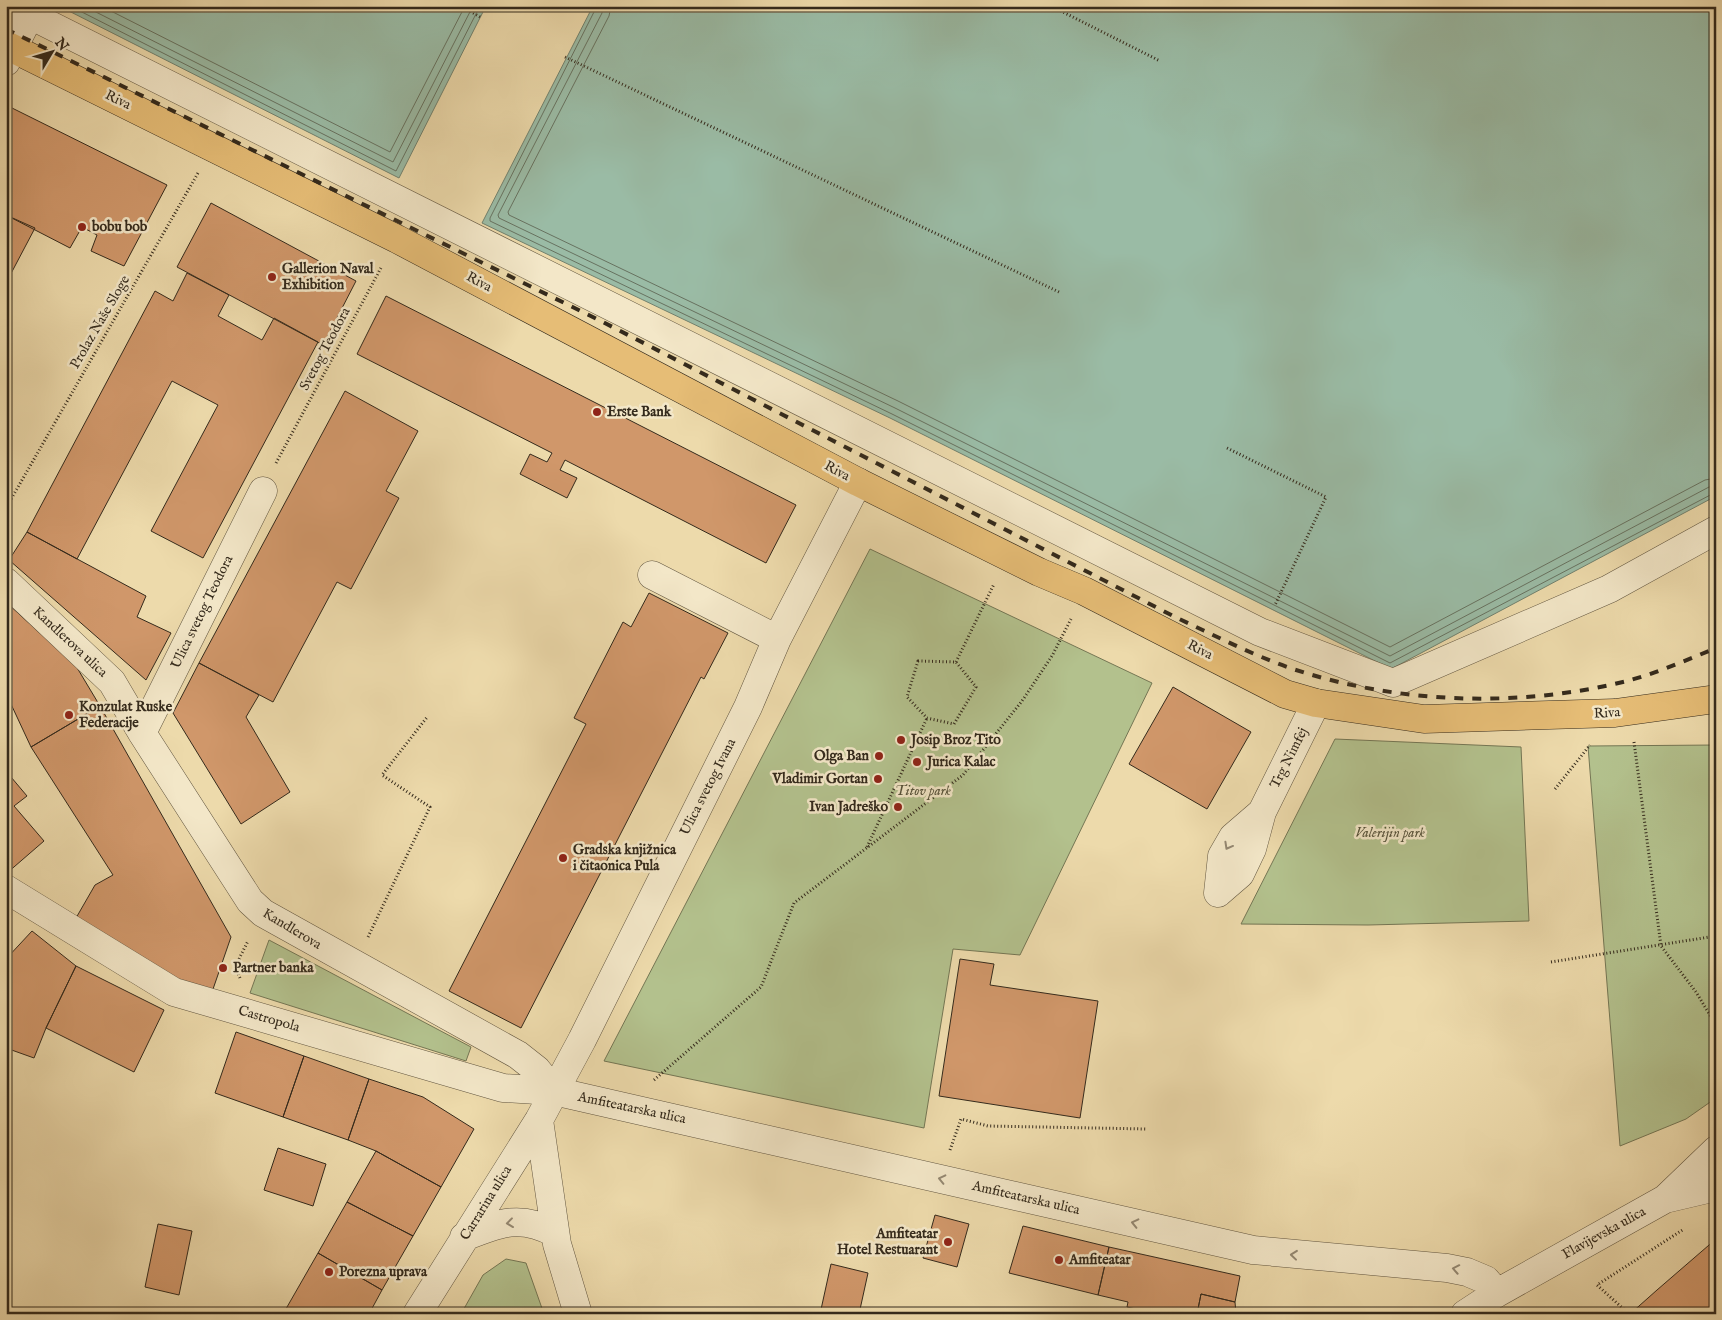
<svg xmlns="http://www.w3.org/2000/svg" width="1722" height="1320" font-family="'IM FELL English',serif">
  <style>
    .green { fill: #b3c18d; stroke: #747654 }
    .water { fill: #9abba5; stroke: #71816e }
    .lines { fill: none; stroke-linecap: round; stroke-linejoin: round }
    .shore { stroke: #677260; stroke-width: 1 }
    .building { fill: #d0976a; stroke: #342a1c }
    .minor-casing { stroke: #625640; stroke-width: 29 }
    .major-casing { stroke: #342a1c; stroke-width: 29 }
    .path { stroke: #342a1c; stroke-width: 3; stroke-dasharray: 1 2.5; stroke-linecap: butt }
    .minor { stroke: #f3e7c8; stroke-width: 28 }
    .major { stroke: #e6bd76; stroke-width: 28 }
    .rail { stroke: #342a1c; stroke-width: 4; stroke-dasharray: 9 9; stroke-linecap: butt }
    .oneway { stroke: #948872 }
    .poi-dot { fill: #8f2418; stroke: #f3e7c8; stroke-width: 2 }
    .labels { text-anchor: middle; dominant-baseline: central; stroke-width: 5; stroke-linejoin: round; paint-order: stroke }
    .street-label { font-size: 14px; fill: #342a1c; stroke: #f3e7c8 }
    .poi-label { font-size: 14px; font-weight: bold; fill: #342a1c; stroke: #f3e7c8; text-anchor: start }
    .park-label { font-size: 14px; font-style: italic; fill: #545038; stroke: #f3e7c8 }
  </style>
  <rect width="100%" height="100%" fill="#eddaab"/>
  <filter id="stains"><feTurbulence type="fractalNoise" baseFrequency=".004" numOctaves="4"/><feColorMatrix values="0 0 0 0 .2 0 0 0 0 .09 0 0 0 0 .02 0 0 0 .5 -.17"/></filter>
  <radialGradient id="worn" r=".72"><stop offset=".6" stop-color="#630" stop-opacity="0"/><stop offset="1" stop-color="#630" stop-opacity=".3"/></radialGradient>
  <!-- green -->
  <path class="green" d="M870,549l282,134 -132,272 -67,-6 -29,179 -320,-67z
    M1335,739l186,8 8,174 -161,4 -127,-1z
    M1716,745v353l-30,21 -66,27 -32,-400z
    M269,940l202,107 -5,14 -216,-68z
    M506,1259l20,4 18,51h-83l22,-39z"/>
  <!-- water -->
  <path class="water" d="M59,6h427l-87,172z
    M593,6h1123v490l-325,173 -501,-251 -408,-195z"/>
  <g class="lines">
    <!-- shore -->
    <path class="shore" d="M70,6l326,165 84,-165
      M84,6l309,156 80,-156
      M101,6l289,146 75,-146
      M597,6l-107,212v3l402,193 498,249 326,-171
      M603,6l-1,7 -104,202 1,3 396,190 495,248 319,-169 7,-1
      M611,6l-2,10 -101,196 1,3 389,186 492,246 315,-167 11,-2"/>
  </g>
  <!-- building -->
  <path class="building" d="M6,105l161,80 -43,81 -33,-15 6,-16 -15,-8 -12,21 -64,-33z
    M211,203l145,78 -33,64 -146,-78z
    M6,215l29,13 -29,55z
    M187,273l42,22 -11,21 44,24 12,-22 44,24 -115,216 -52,-27 67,-126 -46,-24 -95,178 -50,-27 128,-241 18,10z
    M386,296l410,209 -30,58 -201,-103 -5,10 17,8 -10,20 -47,-24 10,-20 17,8 5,-9 -195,-99z
    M345,391l73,40 -32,60 13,7 -48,91 -14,-7 -64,120 -74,-39z
    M27,532l119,64 -9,21 34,16 -25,47 -137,-120z
    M649,593l79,40 -24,46 -3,-2 -180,351 -72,-37 137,-267 -12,-6 49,-96 8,5z
    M6,602l70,64 24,40 -69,41 -21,-45 -4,-4z
    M199,663l60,32 -13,22 44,75 -49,32 -68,-111z
    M1173,687l78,45 -44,77 -78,-45z
    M100,706l131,231 -19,55 -33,-10 -103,-64 19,-33 18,-10 -82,-128z
    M11,777l16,19 -13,10 30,35 -37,32 -1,-92z
    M32,931l44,35 -30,62 -12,30 -28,-10v-89z
    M960,959l34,5 -4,21 108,16 -18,117 -141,-22z
    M76,966l88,44 -30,62 -88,-44z
    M236,1032l68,24 -21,61 -68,-24z
    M304,1056l65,23 -21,61 -65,-23z
    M369,1079l54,18 51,32 -33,58 -65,-36 -28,-11z
    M278,1148l48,16 -13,42 -49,-16z
    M376,1151l65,36 -28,49 -66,-34z
    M347,1202l66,34 -31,54 -64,-37z
    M935,1215l34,9 -12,43 -34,-9z
    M158,1224l34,7 -13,64 -34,-8z
    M1023,1226l86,21 -11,48 -89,-22z
    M1716,1239v75h-86l27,-24z
    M1109,1247l131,29 -5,26 -34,-8 -4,20h-39l-31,-7 1,-5 -30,-7z
    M318,1253l64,37 -13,24h-86z
    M831,1264l37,9 -9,41h-39z
    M1201,1294l34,8 1,12h-39z"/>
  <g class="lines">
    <!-- minor casing -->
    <g class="minor-casing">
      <path id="minor" d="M12,6l1248,626 133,51 216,-94 107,-59
        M6,62l24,-47
        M652,575l125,64
        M6,582l106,100 30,51 108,168 13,12 255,142 19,15 17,21
        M142,733l121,-242
        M6,889l168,103 329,96 51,3 699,159 194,18 20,4 19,8 11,13
        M1218,893l22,-19 12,-25 10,-37 54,-109
        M1218,893l4,-37 11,-19 29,-25
        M539,1120l18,124 21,70
        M1665,1199l51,-49
        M464,1237c35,-14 56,-23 91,-4
        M417,1314l122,-194 43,-80 166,-333 29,-68 81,-157
        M1465,1314l32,-21 168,-94 51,-12"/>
    </g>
    <!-- major casing -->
    <g class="major-casing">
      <path id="major" d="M6,45l391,194 461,243 181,90 45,19 201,103 31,9 108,16 191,-6 101,-14"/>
    </g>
    <!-- path -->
    <path class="path" d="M461,6l19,11
      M1051,6l109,55
      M565,57l494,235
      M1227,448l99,49 -51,108
      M276,463l106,-197
      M6,508l192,-335
      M918,661l38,1 20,25 -22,37 -27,-6 -20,-21z
      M956,662l38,-78
      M1634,742l27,204 35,46 20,33
      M1555,789l35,-44
      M867,847l60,-129
      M368,937l62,-130 -48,-32 46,-59
      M1551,962l165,-26
      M240,978l-5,-11 13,-26
      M654,1080l107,-93 33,-84 169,-128 59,-74 30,-45 19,-37
      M950,1150l11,-31 27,7 159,3
      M1629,1314l-32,-29 87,-56"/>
    <!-- minor -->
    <use href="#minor" class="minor"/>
    <!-- major -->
    <use href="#major" class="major"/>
    <!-- rail -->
    <path class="rail" d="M6,29l593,291 576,297c39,18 77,38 118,52 106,35 226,39 334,12 30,-8 60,-21 89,-33"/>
  </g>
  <!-- one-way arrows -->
  <defs><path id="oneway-chevron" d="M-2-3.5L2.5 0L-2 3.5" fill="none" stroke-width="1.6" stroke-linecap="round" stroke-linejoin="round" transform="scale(1.25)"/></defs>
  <g class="oneway">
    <use href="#oneway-chevron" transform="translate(1228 846) rotate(119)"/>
    <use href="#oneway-chevron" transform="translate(942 1179) rotate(-167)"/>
    <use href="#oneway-chevron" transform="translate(510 1223) rotate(173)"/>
    <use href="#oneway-chevron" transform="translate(1135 1223) rotate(-167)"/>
    <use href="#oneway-chevron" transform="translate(1294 1255) rotate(-174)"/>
    <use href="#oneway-chevron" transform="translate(1456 1269) rotate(-169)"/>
  </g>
  <!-- markers -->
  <g class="poi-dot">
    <circle cx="82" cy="227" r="5"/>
    <circle cx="272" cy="277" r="5"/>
    <circle cx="597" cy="412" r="5"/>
    <circle cx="69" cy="715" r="5"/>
    <circle cx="901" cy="740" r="5"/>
    <circle cx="879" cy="756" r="5"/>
    <circle cx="917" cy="762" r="5"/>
    <circle cx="878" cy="779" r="5"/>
    <circle cx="898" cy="807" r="5"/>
    <circle cx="563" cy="858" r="5"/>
    <circle cx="223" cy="968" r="5"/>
    <circle cx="948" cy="1242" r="5"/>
    <circle cx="1059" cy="1260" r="5"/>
    <circle cx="329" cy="1272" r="5"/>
  </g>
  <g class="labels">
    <!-- street labels -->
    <g class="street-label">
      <text transform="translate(118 100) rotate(26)">Riva</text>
      <text transform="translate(479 282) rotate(28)">Riva</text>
      <text transform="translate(100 322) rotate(-60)">Prolaz Naše Sloge</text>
      <text transform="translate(325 349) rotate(-62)">Svetog Teodora</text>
      <text transform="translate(837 471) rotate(28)">Riva</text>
      <text transform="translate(202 612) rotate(-64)">Ulica svetog Teodora</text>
      <text transform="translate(70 642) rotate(43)">Kandlerova ulica</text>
      <text transform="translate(1200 650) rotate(27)">Riva</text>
      <text transform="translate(1607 713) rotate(-3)">Riva</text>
      <text transform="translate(1289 758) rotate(-63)">Trg Nimfej</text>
      <text transform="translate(708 787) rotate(-63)">Ulica svetog Ivana</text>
      <text transform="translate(292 929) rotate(31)">Kandlerova</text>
      <text transform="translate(269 1019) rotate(16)">Castropola</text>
      <text transform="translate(632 1108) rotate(12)">Amfiteatarska ulica</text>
      <text transform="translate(1026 1198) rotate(13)">Amfiteatarska ulica</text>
      <text transform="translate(486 1203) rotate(-58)">Carrarina ulica</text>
      <text transform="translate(1604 1233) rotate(-29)">Flavijevska ulica</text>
    </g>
    <!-- poi labels -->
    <g class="poi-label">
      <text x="92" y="227">bobu bob</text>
      <text x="282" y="269">Gallerion Naval<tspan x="282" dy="16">Exhibition</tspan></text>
      <text x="607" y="412">Erste Bank</text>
      <text x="79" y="707">Konzulat Ruske<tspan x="79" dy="16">Federacije</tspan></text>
      <text x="911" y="740">Josip Broz Tito</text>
      <text x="869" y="756" text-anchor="end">Olga Ban</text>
      <text x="927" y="762">Jurica Kalac</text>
      <text x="868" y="779" text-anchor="end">Vladimir Gortan</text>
      <text x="888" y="807" text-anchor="end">Ivan Jadreško</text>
      <text x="573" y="850">Gradska knjižnica<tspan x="573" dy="16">i čitaonica Pula</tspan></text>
      <text x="233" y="968">Partner banka</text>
      <text x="938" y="1234" text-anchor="end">Amfiteatar<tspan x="938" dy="16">Hotel Restuarant</tspan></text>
      <text x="1069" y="1260">Amfiteatar</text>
      <text x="339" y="1272">Porezna uprava</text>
    </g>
    <!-- park labels -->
    <g class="park-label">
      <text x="923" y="791">Titov park</text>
      <text x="1390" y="833">Valerijin park</text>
    </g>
  </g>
  <!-- margin -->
  <rect width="1722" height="1320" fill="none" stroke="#eddaab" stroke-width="25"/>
  <rect x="8" y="8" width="1707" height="1305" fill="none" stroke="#342a1c" stroke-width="2.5"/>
  <rect x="12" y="12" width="1697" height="1295" fill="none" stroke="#342a1c"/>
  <!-- north arrow -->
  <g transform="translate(52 52) rotate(52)" stroke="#f3e7c8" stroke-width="4" paint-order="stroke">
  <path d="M0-4L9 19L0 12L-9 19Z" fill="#342a1c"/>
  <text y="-8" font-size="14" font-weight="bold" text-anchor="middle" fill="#342a1c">N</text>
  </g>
  <rect width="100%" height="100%" filter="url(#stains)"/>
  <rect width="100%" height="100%" fill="url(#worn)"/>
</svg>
